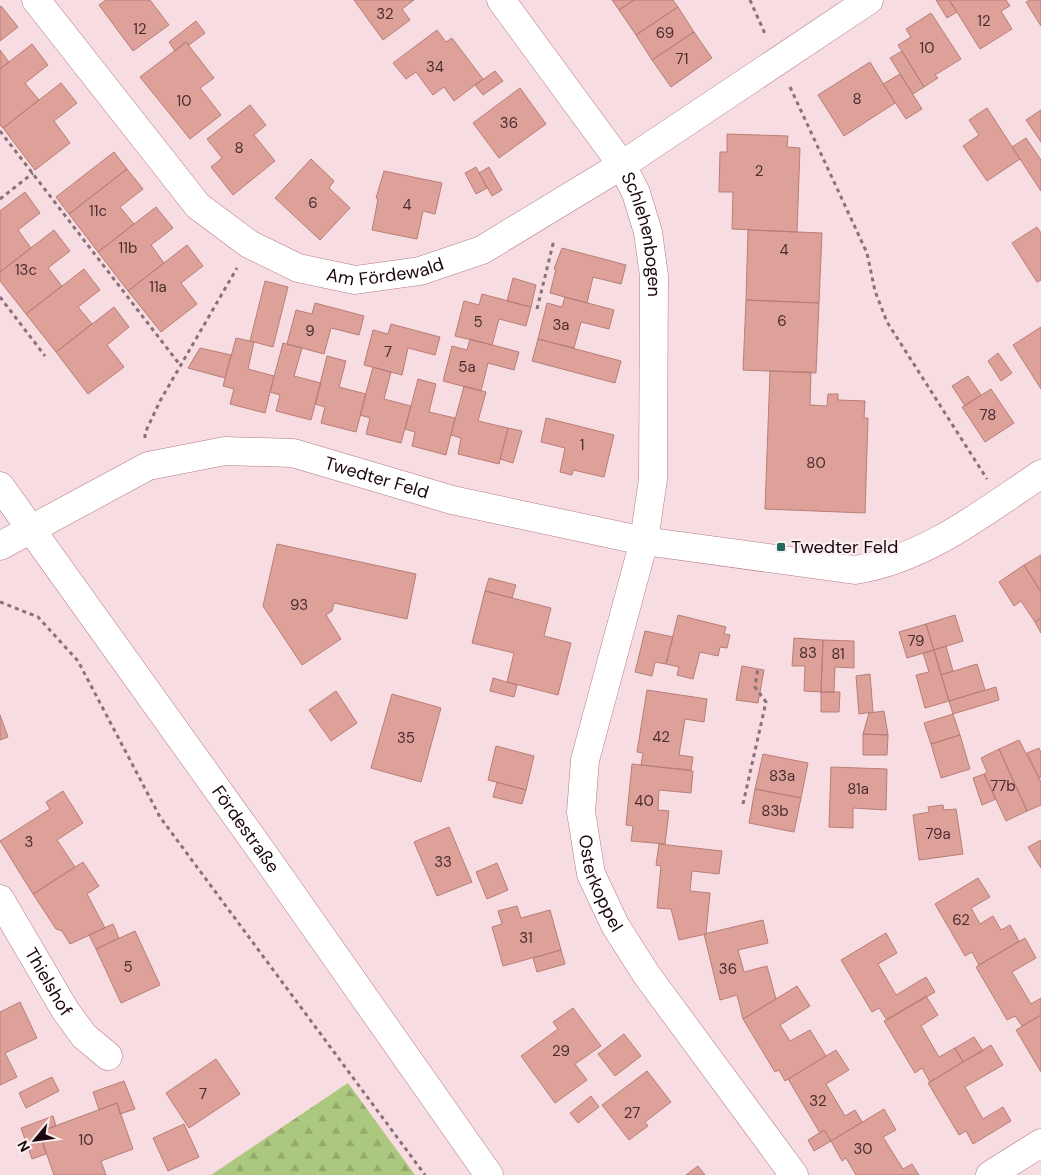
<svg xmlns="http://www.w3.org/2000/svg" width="1041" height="1175" font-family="'DM Sans',sans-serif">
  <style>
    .forest { fill: url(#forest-firs) }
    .building { fill: #dea19a; stroke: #b87d77 }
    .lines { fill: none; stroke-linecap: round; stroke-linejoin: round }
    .minor-casing { stroke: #b47a86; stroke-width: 29 }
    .major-casing { stroke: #b47a86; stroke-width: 29 }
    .path { stroke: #897277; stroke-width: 3; stroke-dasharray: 4 4; stroke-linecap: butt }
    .minor { stroke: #fff; stroke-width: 28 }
    .major { stroke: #fff; stroke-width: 28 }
    .poi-dot { fill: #1f6962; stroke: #fbeef0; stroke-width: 2 }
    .labels { text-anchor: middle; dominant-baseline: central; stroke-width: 4.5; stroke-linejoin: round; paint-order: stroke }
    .number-label { font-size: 15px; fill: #4b2d2f }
    .street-label { font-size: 18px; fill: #1a060b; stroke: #fbeef0 }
    .poi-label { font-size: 18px; fill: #1a060b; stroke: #fbeef0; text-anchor: start }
  </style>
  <defs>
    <pattern id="forest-firs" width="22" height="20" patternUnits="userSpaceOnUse" patternTransform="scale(1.25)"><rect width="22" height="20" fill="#acc87e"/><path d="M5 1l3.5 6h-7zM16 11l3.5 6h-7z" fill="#93aa6c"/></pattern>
  </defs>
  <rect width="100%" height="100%" fill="#f7dde1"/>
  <!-- forest -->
  <path class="forest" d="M348,1083l67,92h-204z"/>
  <!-- building -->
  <path class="building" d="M106,0h44l19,25 -36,26 -34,-46z
    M354,0h60l-12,9 8,11 -27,20z
    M612,0h22l-15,10z
    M634,0h39l5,7 -42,28 -17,-25z
    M936,0h13l8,12 -10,6z
    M952,0h54l4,6 -9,5 11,18 -32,20 -30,-48z
    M1030,0h10l1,2v24l-15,-24z
    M1,6l17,21 -18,14v-34z
    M678,7l16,25 -42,28 -16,-25z
    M931,13l30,46 -26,16 3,3 -14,9 -26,-42 13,-8 -5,-8z
    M196,21l9,12 -16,12 -3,-3 -11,9 -6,-9z
    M437,30l9,12 6,-4 31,41 -29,22 -10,-14 -11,8 -17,-23 -10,7 -13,-16z
    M694,32l18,26 -41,29 -19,-27z
    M186,42l28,36 -14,10 21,27 -31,24 -50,-62z
    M32,44l16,21 -23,18 14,17 -36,28 -3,-3v-56z
    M0,50l9,12 -9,7z
    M902,51l22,36 -11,7 -23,-36z
    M870,62l25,41 -51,33 -26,-41z
    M495,71l8,10 -20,14 -8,-10z
    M900,74l22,35 -16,10 -23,-35z
    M61,83l16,20 -23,18 16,22 -35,27 -32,-42z
    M520,88l26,36 -47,34 -26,-35z
    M250,105l16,20 -12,10 21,26 -42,34 -22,-28 11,-9 -15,-19z
    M987,108l33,51 -33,22 -24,-35 16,-11 -10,-15z
    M1041,110v32l-15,-22z
    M727,134l61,2 -1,11 13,1 -3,84 -65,-3 1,-37h-14l1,-40h7z
    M1026,138l15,22v31l-29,-44z
    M114,152l13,17 -58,45 -13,-17z
    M311,159l23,22 -5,7 21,20 -30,32 -45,-42z
    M476,167l11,21 -11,6 -11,-21z
    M489,167l13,23 -10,6 -13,-23z
    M127,169l16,20 -23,18 14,17 -36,28 -29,-38z
    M384,171l58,12 -7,31 -12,-3 -6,28 -45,-9 6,-31 -2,-1z
    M25,192l15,21 -22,17 13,18 -31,24v-61z
    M156,207l17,21 -22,17 13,18 -36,28 -30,-39z
    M1037,227l4,6v47l-4,2 -25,-39z
    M54,230l16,21 -22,17 14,18 -36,28 -26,-33v-9z
    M748,230l74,3 -3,70 -73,-3z
    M187,245l16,21 -22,17 16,21 -36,28 -33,-41z
    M562,248l64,17 -5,19 -28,-7 -6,26 -37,-10 6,-24h-2z
    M84,269l16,21 -22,17 14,17 -36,28 -30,-38z
    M513,278l23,7 -5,22 -24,-6z
    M265,281l23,6 -15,60 -23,-6z
    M482,294l49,13 -5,19 -27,-7 -7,26 -37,-9 9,-35 15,4z
    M565,297l49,13 -5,19 -28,-7 -7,26 -36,-9 9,-36 15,4z
    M746,300l73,3 -3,70 -73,-3z
    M315,303l49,13 -5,19 -28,-7 -7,26 -37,-10 9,-34 16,4z
    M114,307l15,20 -22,18 17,22 -36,27 -32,-42z
    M391,324l49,13 -5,18 -27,-7 -6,27 -38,-10 9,-35 15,4z
    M1041,327v62l-28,-44z
    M236,338l18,4 -6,27 26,7 -9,37 -35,-9 4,-15 -11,-3z
    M470,339l49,13 -5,18 -26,-7 -7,28 -38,-10 9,-35 15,4z
    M538,339l83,22 -6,22 -83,-22z
    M283,343l19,5 -8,28 27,7 -10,37 -35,-9 4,-16 -10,-3z
    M200,348l31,7 -6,23 -37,-10z
    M998,353l14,20 -11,8 -13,-20z
    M327,356l19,5 -7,26 27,7 -10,38 -35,-9 4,-16 -10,-3z
    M373,367l18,5 -7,27 27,7 -10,37 -35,-9 4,-16 -10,-3z
    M770,371l41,1 -1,33 17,1 1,-12h10v6l27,1 -1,17h4l-3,95 -100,-4z
    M968,376l13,19 -16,11 -13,-20z
    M418,379l18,5 -7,28 26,6 -9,37 -34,-9 3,-14 -10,-3z
    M464,386l22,6 -8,29 30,7 -9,36 -41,-10 3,-16 -10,-3z
    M991,389l23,34 -29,19 -23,-35z
    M546,418l68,17 -10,42 -31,-7 -1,5 -12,-3 5,-24 -24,-6z
    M508,428l14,3 -9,32 -13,-4z
    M277,544l139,30 -9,45 -73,-16 -2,8 -6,4 15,24 -39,26 -39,-59z
    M1041,555v37l-17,-27z
    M1024,565l17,27v26l-6,4 -14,-21 -7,5 -15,-24z
    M489,578l27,7 -4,13 -27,-7z
    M485,591l66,17 -7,28 27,7 -13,52 -51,-13 7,-29 -42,-10z
    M678,615l48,12 -2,7 6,1 -3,13 -7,-1 -2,9 -18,-4 -7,27 -16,-4 2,-8 -13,-3z
    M955,615l8,26 -29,9 -8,-26z
    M1041,618v15l-6,-11z
    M926,624l8,26 -27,8 -8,-26z
    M645,631l28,6 -7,27 -11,-2 -3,14 -17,-4z
    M794,638l29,2 -2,52 -17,-1 1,-25h-13z
    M823,640l31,1v27l-19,-1 -1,25h-13z
    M946,646l7,25 -12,4 -7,-25z
    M934,650l15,51 -24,7 -9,-33 13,-3 -6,-19z
    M977,664l8,26 -36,11 -8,-26z
    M742,666l22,4 -6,33 -22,-3z
    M870,674l3,38 -14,2 -3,-38z
    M493,678l24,7 -3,12 -24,-6z
    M996,687l3,13 -46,14 -4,-13z
    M647,690l60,9 -3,23 -19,-3 -6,36 14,2 -2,13 -50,-5 2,-12 -6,-1z
    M336,691l21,32 -26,18 -22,-31z
    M821,692h19l-1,20h-18z
    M392,694l49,14 -20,74 -50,-14z
    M884,711l4,24 -25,-1 6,-21z
    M953,714l7,21 -29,9 -7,-21z
    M0,715l8,22 -8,3z
    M863,734l25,1 -1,20h-24z
    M960,735l10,34 -29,9 -10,-34z
    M1019,740l22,42v23l-14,6 -28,-62z
    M496,746l38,10 -8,34 -38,-10z
    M1039,748l2,5v24l-2,1 -12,-25z
    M999,749l28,62 -21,10 -22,-47 3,-2 -6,-14z
    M763,754l45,9 -7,35 -46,-9z
    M632,764l61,7 -2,22 -32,-3 -1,20 11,1 -4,33 -34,-3 2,-15 -7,-1z
    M831,767l56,2 -1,41 -33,-2v20l-24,-1z
    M984,774l12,25 -14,6 -9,-27z
    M497,782l29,8 -4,14 -29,-7z
    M755,789l46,9 -7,34 -45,-9z
    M63,791l20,32 -26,17 18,27 -42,27 -33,-53 50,-32 -4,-7z
    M943,805l1,5 12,-1 7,45 -44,6 -6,-45 16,-3 -1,-5z
    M449,827l23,55 -35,14 -23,-54z
    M1041,840v28l-13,-21z
    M659,844l63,7 -3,23 -27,-3 -2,20 20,2 -4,41 -27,6 -8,-31 -14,-1 4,-42 -5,-1z
    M83,862l16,24 -12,8 18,34 -35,16 -8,-13 -6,-2 -23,-35z
    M497,863l11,27 -21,9 -11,-27z
    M978,878l12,19 -19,11 9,16 13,-8 8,14 9,-5 9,16 -40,24 -7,-13 -7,4 -30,-52z
    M517,906l4,12 29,-8 11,40 -58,16 -11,-39 10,-3 -4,-13z
    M763,920l5,23 -30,7 6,22 23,-6 9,33 -33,20 -6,-24 -17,5 -16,-66z
    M113,924l6,14 -23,11 -7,-14z
    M135,931l25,54 -39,18 -25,-54z
    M886,933l11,20 -19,11 18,31 30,-18 9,15 -48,28 -8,-12 -7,4 -31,-52z
    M1025,938l11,20 -24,14 19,32 10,-6v17l-19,11 -7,-10 -8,4 -31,-53z
    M561,950l4,14 -28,8 -4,-14z
    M797,986l13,20 -30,19 10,16 20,-11 16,26 -41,25 -6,-11 -4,2 -32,-53z
    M926,996l12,19 -17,11 18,31 16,-9 8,14 -33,20 -8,-14 -7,5 -31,-52z
    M20,1002l17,36 -32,15 12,24 -17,8v-73z
    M573,1008l28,38 -26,18 12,16 -32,23 -34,-47 37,-27 -5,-7z
    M1041,1015v57l-25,-42z
    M624,1034l17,22 -26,20 -17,-22z
    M974,1037l9,14 -20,11 -8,-14z
    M991,1045l12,20 -38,22 18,32 20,-12 8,14 -38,23 -7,-13 -7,4 -31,-52z
    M836,1050l13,20 -23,14 19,32 10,-6 7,12 -31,19 -7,-11 -4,3 -32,-54z
    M216,1059l24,35 -51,34 -23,-35z
    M647,1071l24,31 -26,20 3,4 -19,14 -27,-35z
    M52,1077l7,14 -33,17 -7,-15z
    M124,1081l11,28 -15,5 -3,-11 -18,7 -6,-18z
    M591,1096l8,11 -21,16 -8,-10z
    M117,1103l16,46 -32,12 5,14h-52l-15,-43z
    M884,1109l12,21 -13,7 20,32 9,-5 7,11h-63l-10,-17 -4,3 -11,-20z
    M53,1116l3,10 -17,6 7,22 -14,5 -11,-31z
    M184,1124l15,33 -31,14 -15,-33z
    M824,1130l7,11 -17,10 -6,-11z
    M698,1166l7,9h-19z"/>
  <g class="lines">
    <!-- minor casing -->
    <g class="minor-casing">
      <g id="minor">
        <path id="s1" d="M36,0l162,206 51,38 49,24 57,12 65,-9 62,-21 140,-85 247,-165"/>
        <path id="s2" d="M501,0l121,165 14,28 12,39 6,44 -1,203 -9,62 -59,219 -4,52 10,62 24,51 31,49 148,201"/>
        <path id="s3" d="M0,546l148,-80 77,-15 68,2 159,47 192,41 211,29c70,-11 128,-57 186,-96"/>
        <path id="s4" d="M0,899l65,111 19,26 24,20"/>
        <path d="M990,1175l51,-32"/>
      </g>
    </g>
    <!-- major casing -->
    <g class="major-casing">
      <g id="major">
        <path id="s5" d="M0,486l265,370 224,319"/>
      </g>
    </g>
    <!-- path -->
    <path class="path" d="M750,0l16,36
      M790,87l77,166 8,38 12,31 100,157
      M0,131l180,234
      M0,199l33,-26
      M0,297l45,59
      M537,309l17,-69
      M145,438v-5l15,-32 77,-133
      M0,602l38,15 40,44 82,156 265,358
      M743,804l23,-102 -11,-15 3,-19"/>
    <!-- minor -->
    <use href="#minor" class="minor"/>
    <!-- major -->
    <use href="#major" class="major"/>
  </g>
  <!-- markers -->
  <rect class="poi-dot" x="776" y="542" width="10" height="10" rx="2.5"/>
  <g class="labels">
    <!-- number labels -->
    <g class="number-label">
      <text x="385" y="14">32</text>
      <text x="984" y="21">12</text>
      <text x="140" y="29">12</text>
      <text x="665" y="33">69</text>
      <text x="927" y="48">10</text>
      <text x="682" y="59">71</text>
      <text x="435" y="67">34</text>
      <text x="857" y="99">8</text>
      <text x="184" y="101">10</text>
      <text x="509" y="123">36</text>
      <text x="239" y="148">8</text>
      <text x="759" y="171">2</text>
      <text x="313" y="203">6</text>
      <text x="407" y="205">4</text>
      <text x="98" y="211">11c</text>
      <text x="128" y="248">11b</text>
      <text x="784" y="250">4</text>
      <text x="26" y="270">13c</text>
      <text x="158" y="287">11a</text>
      <text x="782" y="321">6</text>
      <text x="478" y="322">5</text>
      <text x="561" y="325">3a</text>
      <text x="310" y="331">9</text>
      <text x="388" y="352">7</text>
      <text x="467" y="367">5a</text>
      <text x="988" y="415">78</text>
      <text x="582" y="445">1</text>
      <text x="816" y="463">80</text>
      <text x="299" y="605">93</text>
      <text x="916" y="641">79</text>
      <text x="808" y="653">83</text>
      <text x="838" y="654">81</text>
      <text x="661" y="737">42</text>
      <text x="406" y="738">35</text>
      <text x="782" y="776">83a</text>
      <text x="1003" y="786">77b</text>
      <text x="858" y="789">81a</text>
      <text x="644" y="801">40</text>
      <text x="775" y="811">83b</text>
      <text x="938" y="834">79a</text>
      <text x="29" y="842">3</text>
      <text x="443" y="862">33</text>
      <text x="961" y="920">62</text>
      <text x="526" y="938">31</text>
      <text x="128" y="967">5</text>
      <text x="728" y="969">36</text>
      <text x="561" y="1051">29</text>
      <text x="203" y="1094">7</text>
      <text x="818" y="1101">32</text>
      <text x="632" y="1113">27</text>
      <text x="86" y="1140">10</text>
      <text x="863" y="1149">30</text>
    </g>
    <!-- street labels -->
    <g class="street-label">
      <text stroke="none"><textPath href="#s2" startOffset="278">Schlehenbogen</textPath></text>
      <text stroke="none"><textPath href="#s1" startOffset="469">Am Fördewald</textPath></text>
      <text stroke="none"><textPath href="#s3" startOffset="402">Twedter Feld</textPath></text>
      <text stroke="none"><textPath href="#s5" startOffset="422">Fördestraße</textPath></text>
      <text stroke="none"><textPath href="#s2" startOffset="940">Osterkoppel</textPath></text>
      <text stroke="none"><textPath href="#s4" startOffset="96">Thielshof</textPath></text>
    </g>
    <!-- poi labels -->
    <g class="poi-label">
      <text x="791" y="547">Twedter Feld</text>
    </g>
  </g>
  <!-- north arrow -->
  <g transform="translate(35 1140) rotate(241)" stroke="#fbeef0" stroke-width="4" paint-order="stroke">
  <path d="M0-4L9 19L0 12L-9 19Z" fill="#1a060b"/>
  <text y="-8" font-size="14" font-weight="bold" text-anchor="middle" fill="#1a060b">N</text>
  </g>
</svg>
